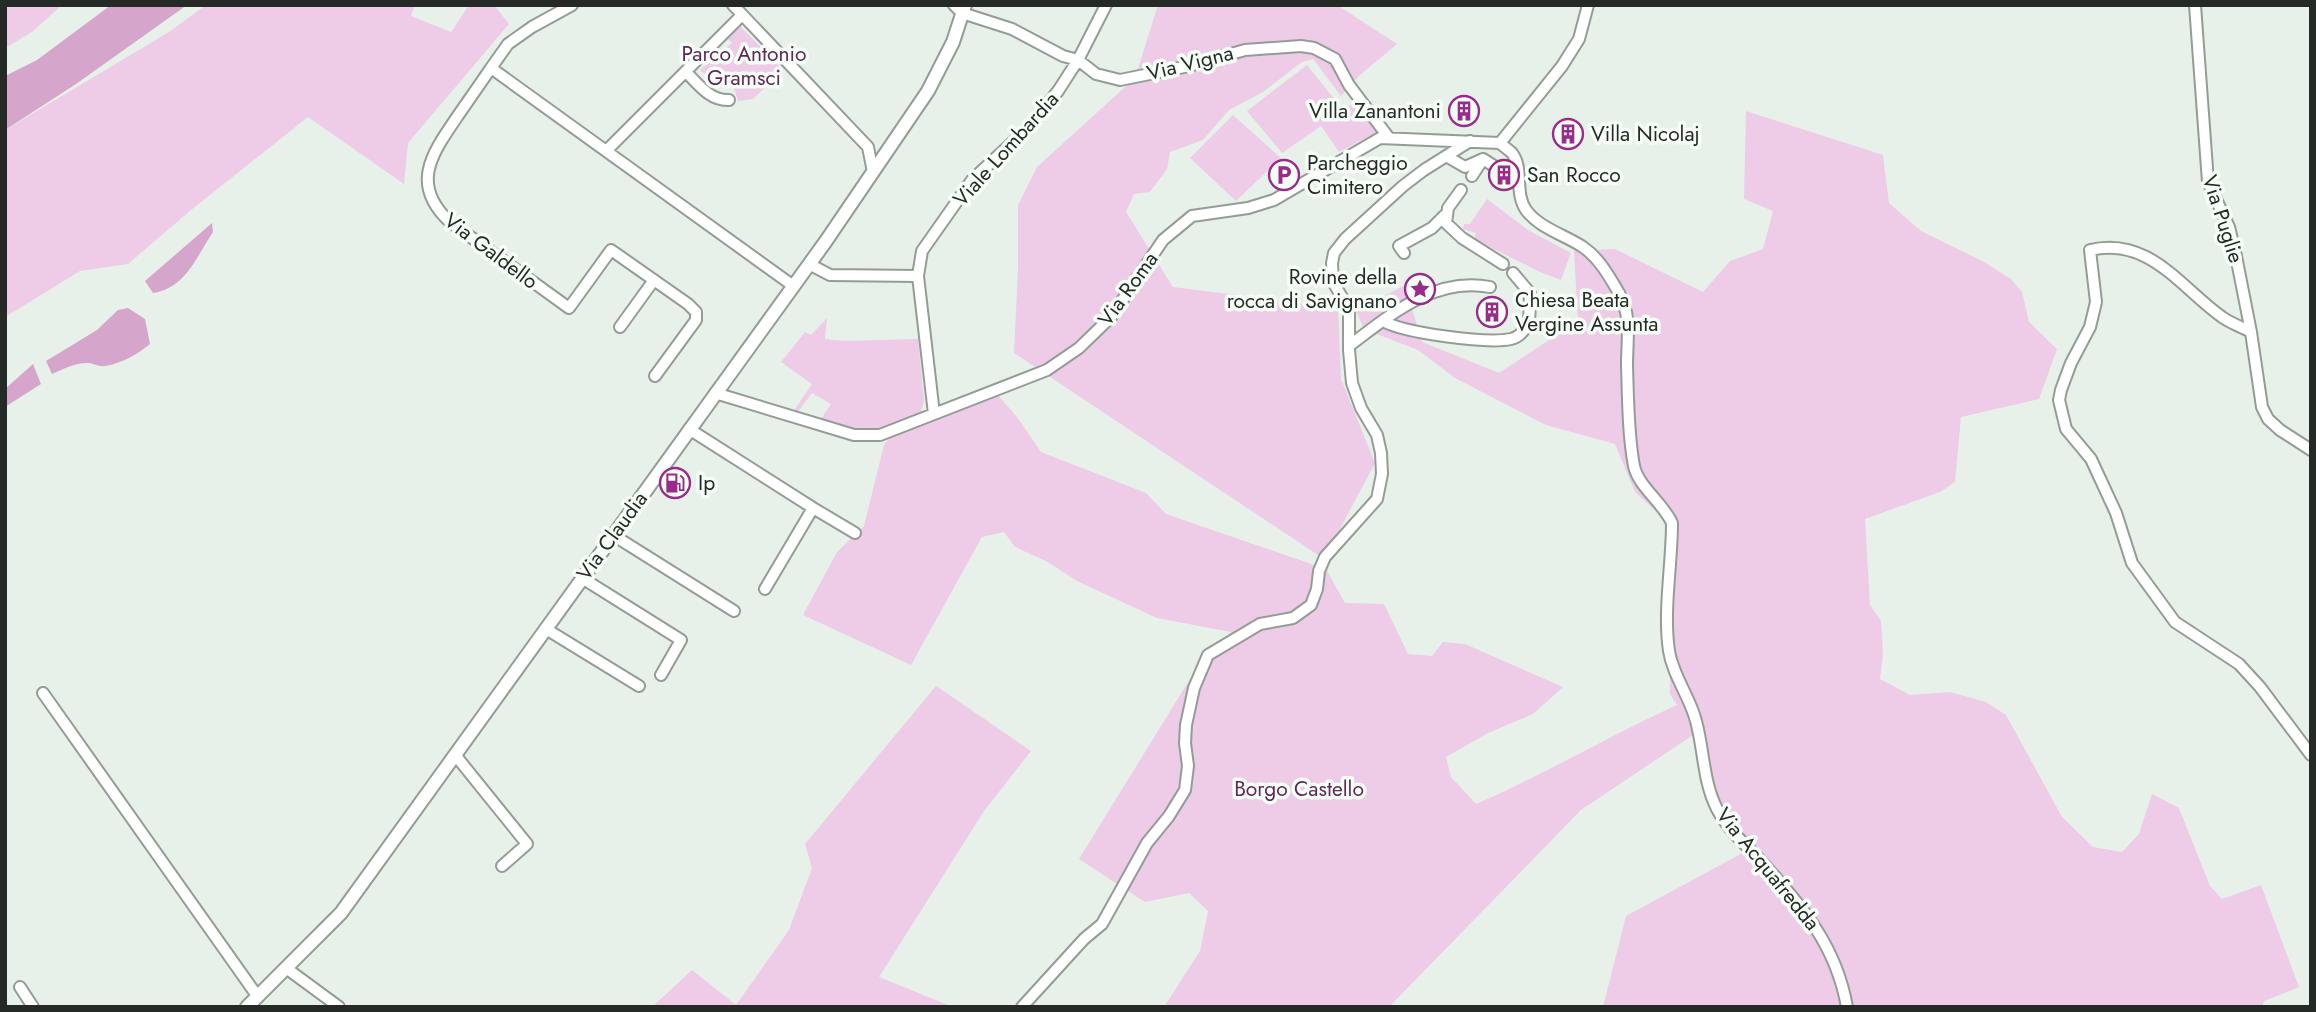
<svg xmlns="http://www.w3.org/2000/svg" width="2316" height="1012" font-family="Jost,sans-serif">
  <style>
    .green { fill: #eecbe7 }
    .water { fill: #d6a5cc }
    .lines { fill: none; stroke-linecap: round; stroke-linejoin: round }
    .minor-casing { stroke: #949d95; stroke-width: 14 }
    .major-casing { stroke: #949d95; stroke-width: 16 }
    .minor { stroke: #fff; stroke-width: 10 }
    .major { stroke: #fff; stroke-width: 12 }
    .labels { text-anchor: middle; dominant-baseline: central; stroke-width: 7; stroke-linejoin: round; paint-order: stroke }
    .park-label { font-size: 21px; fill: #602758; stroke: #f5fef6 }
    .street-label { font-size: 21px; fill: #262a27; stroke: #f5fef6 }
    .poi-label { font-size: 21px; fill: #262a27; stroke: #f5fef6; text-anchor: start }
  </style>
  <rect width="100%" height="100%" fill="#e7f1e9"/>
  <!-- green -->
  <path class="green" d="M5,5h57l-30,27 -27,16z
    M206,5h209l-4,11 40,16 18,-27h25l15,19 -101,119 -4,41 -96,-67 -117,93 -63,54 -48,7 -75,46v-187l164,-98z
    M1158,5h179l60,39 -37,31 -19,21 -28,-37 -11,3 -39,30 -34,18 -26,30 -33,12 -3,17 -17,23 -16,2 -8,18 47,75 165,21 3,71 34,84 -51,96 -310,-206 4,-84v-64l19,-38 98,-89z
    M740,26l43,44 -30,29 -15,2 -4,-13 -6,-2 -6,2 -22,-18 32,-27 -4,-4z
    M1307,65l36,45 14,-9 25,32 -11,2 -32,17 -18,-26 -39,27 -35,-42z
    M1746,111l137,44 6,48 32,28 63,31 27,17 11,13 7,30 28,27 -18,50 -78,18 -6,65 -15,10 -75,27 5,86 11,16 2,34 -3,24 30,16 40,-3 36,10 20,13 56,102 31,30 29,5 17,-18 13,-40 27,14 31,78 12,13 39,-14 38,102 -35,14 -2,6h-659l23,-91 124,-67 -39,-41 -15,-75 -115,77 -192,197h-225l36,-56 8,-40 -19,-18 -44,9 -66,-43 116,-188 36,-39 -74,-14 -80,-37 -29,-19 -33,-15 -11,-15 -22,5 -71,128 -108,-50 34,-63 27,-26 20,-81 16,-21 -32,6 -14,-2 -33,-9 10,-15 -19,-11 -15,20 -4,-1 19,-28 -31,-22 24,-30 6,3 16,-17 -2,21 19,2 74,-2 6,62 -4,13 20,-10 59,-8 21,25 21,31 105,41 20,21 160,55 19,34 39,1 24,50 24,2 11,-14 22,2 98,43 -30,27 -45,19 -42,24 5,20 25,27c69,-30 133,-68 201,-99l-7,-11 -1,-171 -34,-31 -20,-48 -69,-19 -91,-47 -37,-28 -54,-21 -8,-18 49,-26 17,57 77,31 79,-52 -4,-70 41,-2 88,43 27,-31 33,-12 10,-38 -29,-12z
    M1233,115l48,43 -45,43 -46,-43z
    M1487,199l41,31 43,23 -10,27 -21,-8 -66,-33 2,-6 -13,-4 1,-5h6z
    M936,686l95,65 -47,60 -105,166 74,30h-301l40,-37 44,35 53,-75 23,-62 -7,-24z"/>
  <!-- water -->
  <path class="water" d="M111,5h76l-111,79 -71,46v-54l32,-16z
    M212,223l1,9c-17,25 -27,56 -60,61l-8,-12z
    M128,308l17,11 5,25c-14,11 -27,19 -45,22 -6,1 -10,-2 -16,-3 -12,-1 -26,6 -37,11l-6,-13 51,-31 21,-20z
    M33,364l8,20 -36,23v-18z"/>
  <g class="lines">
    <!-- minor casing -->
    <g class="minor-casing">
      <path id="minor" d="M733,5l135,142 5,25
        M954,5l8,8 50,16 51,27 15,4 18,14 24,6 69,-14 56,-16 56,-4 13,2 21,11 14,26 40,53
        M2195,5l13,177 21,45 7,29 15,76 11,75 6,12 12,11 31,20
        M491,68l17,-24 24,-17 40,-22
        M686,72c12,12 24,29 43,28
        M1500,143l62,-77 17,-27 9,-34
        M606,151l136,-136
        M1446,156l19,11 18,-8 14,9 19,-3
        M1472,176l11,-17
        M1461,190l-13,18 -2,15 16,15 41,26
        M1404,253l-5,-7 33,-18 13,-13
        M809,264l21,11 88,1
        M1383,321c21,12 103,23 128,18 5,-1 10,-5 13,-9 8,-8 5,-26 6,-37l-17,-20
        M620,327l34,-47
        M2251,332c-9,-5 -21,-9 -29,-15 -42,-30 -73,-81 -132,-67l6,52 -6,25 -19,36 -10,27 -2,10 7,29 25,30 25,54 16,50 43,59 64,42 21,23 51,68
        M1349,346c41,-31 86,-70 141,-59
        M655,376l41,-56v-8l-8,-8 -77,-54 -42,58 -119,-86c-40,-37 -19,-67 7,-105 11,-16 23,-33 34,-49l301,217
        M715,393l139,42h26l167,-65 32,-22 32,-31 52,-77 29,-24 56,-8 26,-8 106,-62 120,5c3,3 9,7 12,10 12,15 2,40 14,57 13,18 39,25 57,37 16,11 26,29 36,46 13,24 8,46 8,72 1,32 1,70 7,101 4,20 29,37 38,57 0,42 -9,87 -3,128 4,25 21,46 27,70 8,29 7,61 21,88 11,21 29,36 45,53 41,46 74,83 85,145
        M934,414l-16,-138 4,-25 50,-71 56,-52 30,-37 20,-31 28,-55
        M689,429l124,79 -48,81
        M813,508l42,25
        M613,535l121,76
        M582,578l99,62 -20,35
        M546,629l93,57
        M43,693l215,304
        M456,756l71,88 -25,22
        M286,968l53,39
        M20,987l13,20
        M1022,1007l62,-68 18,-15 45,-81 22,-27 16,-26 3,-24 -3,-23 1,-18 8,-37 14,-33 52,-31 33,-6 18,-13 6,-16 2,-18 6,-14 52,-58 5,-25 -1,-21 -4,-18 -16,-27 -9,-25 -3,-33v-41l-16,-27 -1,-19 2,-10 11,-14 58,-53 21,-16 46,-29"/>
    </g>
    <!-- major casing -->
    <g class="major-casing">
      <path id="major" d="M247,1007l94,-94 485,-672 102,-150 25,-49 12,-37"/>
    </g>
    <!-- minor -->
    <use href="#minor" class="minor"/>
    <!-- major -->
    <use href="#major" class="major"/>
  </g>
  <!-- icons -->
  <defs>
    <g id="building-ring" transform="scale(1.575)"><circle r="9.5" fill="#f5fef6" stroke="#992b8b" stroke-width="1.5"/><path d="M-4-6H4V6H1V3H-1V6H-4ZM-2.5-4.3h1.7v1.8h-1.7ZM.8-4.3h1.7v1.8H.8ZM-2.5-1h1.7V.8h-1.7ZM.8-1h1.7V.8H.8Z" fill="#992b8b"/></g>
    <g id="parking-ring" transform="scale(1.575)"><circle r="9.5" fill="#f5fef6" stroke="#992b8b" stroke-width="1.5"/><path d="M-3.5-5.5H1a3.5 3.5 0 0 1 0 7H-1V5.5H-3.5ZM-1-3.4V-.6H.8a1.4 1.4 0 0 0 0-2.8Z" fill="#992b8b"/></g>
    <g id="sight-ring" transform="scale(1.575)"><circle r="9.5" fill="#f5fef6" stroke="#992b8b" stroke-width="1.5"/><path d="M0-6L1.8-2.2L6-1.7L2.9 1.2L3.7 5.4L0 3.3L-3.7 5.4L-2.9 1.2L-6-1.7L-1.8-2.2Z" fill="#992b8b"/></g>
    <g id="fuel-ring" transform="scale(1.575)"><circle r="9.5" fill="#f5fef6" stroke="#992b8b" stroke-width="1.5"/><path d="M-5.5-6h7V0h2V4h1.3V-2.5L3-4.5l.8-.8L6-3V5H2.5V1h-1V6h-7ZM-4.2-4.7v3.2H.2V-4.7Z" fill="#992b8b"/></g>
  </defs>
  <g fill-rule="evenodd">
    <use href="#building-ring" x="1464" y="111"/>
    <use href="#building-ring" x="1568" y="134"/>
    <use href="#parking-ring" x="1284" y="175"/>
    <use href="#building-ring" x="1504" y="175"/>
    <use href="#sight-ring" x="1420" y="289"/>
    <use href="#building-ring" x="1492" y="312"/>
    <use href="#fuel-ring" x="675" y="483"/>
  </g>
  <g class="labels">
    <!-- park labels -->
    <g class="park-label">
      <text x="744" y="54">Parco Antonio<tspan x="744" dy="24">Gramsci</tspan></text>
      <text x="1299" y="789">Borgo Castello</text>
    </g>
    <!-- street labels -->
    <g class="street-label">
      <text transform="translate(1190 63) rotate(-14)">Via Vigna</text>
      <text transform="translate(1006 149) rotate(-48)">Viale Lombardia</text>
      <text transform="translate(2223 219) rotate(72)">Via Puglie</text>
      <text transform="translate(491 251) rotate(37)">Via Galdello</text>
      <text transform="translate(1128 289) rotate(-54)">Via Roma</text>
      <text transform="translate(612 536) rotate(-54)">Via Claudia</text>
      <text transform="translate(1768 869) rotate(51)">Via Acquafredda</text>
    </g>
    <!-- poi labels -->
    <g class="poi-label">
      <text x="1441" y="111" text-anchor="end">Villa Zanantoni</text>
      <text x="1591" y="134">Villa Nicolaj</text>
      <text x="1307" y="163">Parcheggio<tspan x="1307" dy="24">Cimitero</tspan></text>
      <text x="1527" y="175">San Rocco</text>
      <text x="1397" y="277" text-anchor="end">Rovine della<tspan x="1397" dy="24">rocca di Savignano</tspan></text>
      <text x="1515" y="300">Chiesa Beata<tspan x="1515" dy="24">Vergine Assunta</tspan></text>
      <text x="698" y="483">Ip</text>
    </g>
  </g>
  <!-- border -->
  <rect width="2316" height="1012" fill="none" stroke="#262a27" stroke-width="14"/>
</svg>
